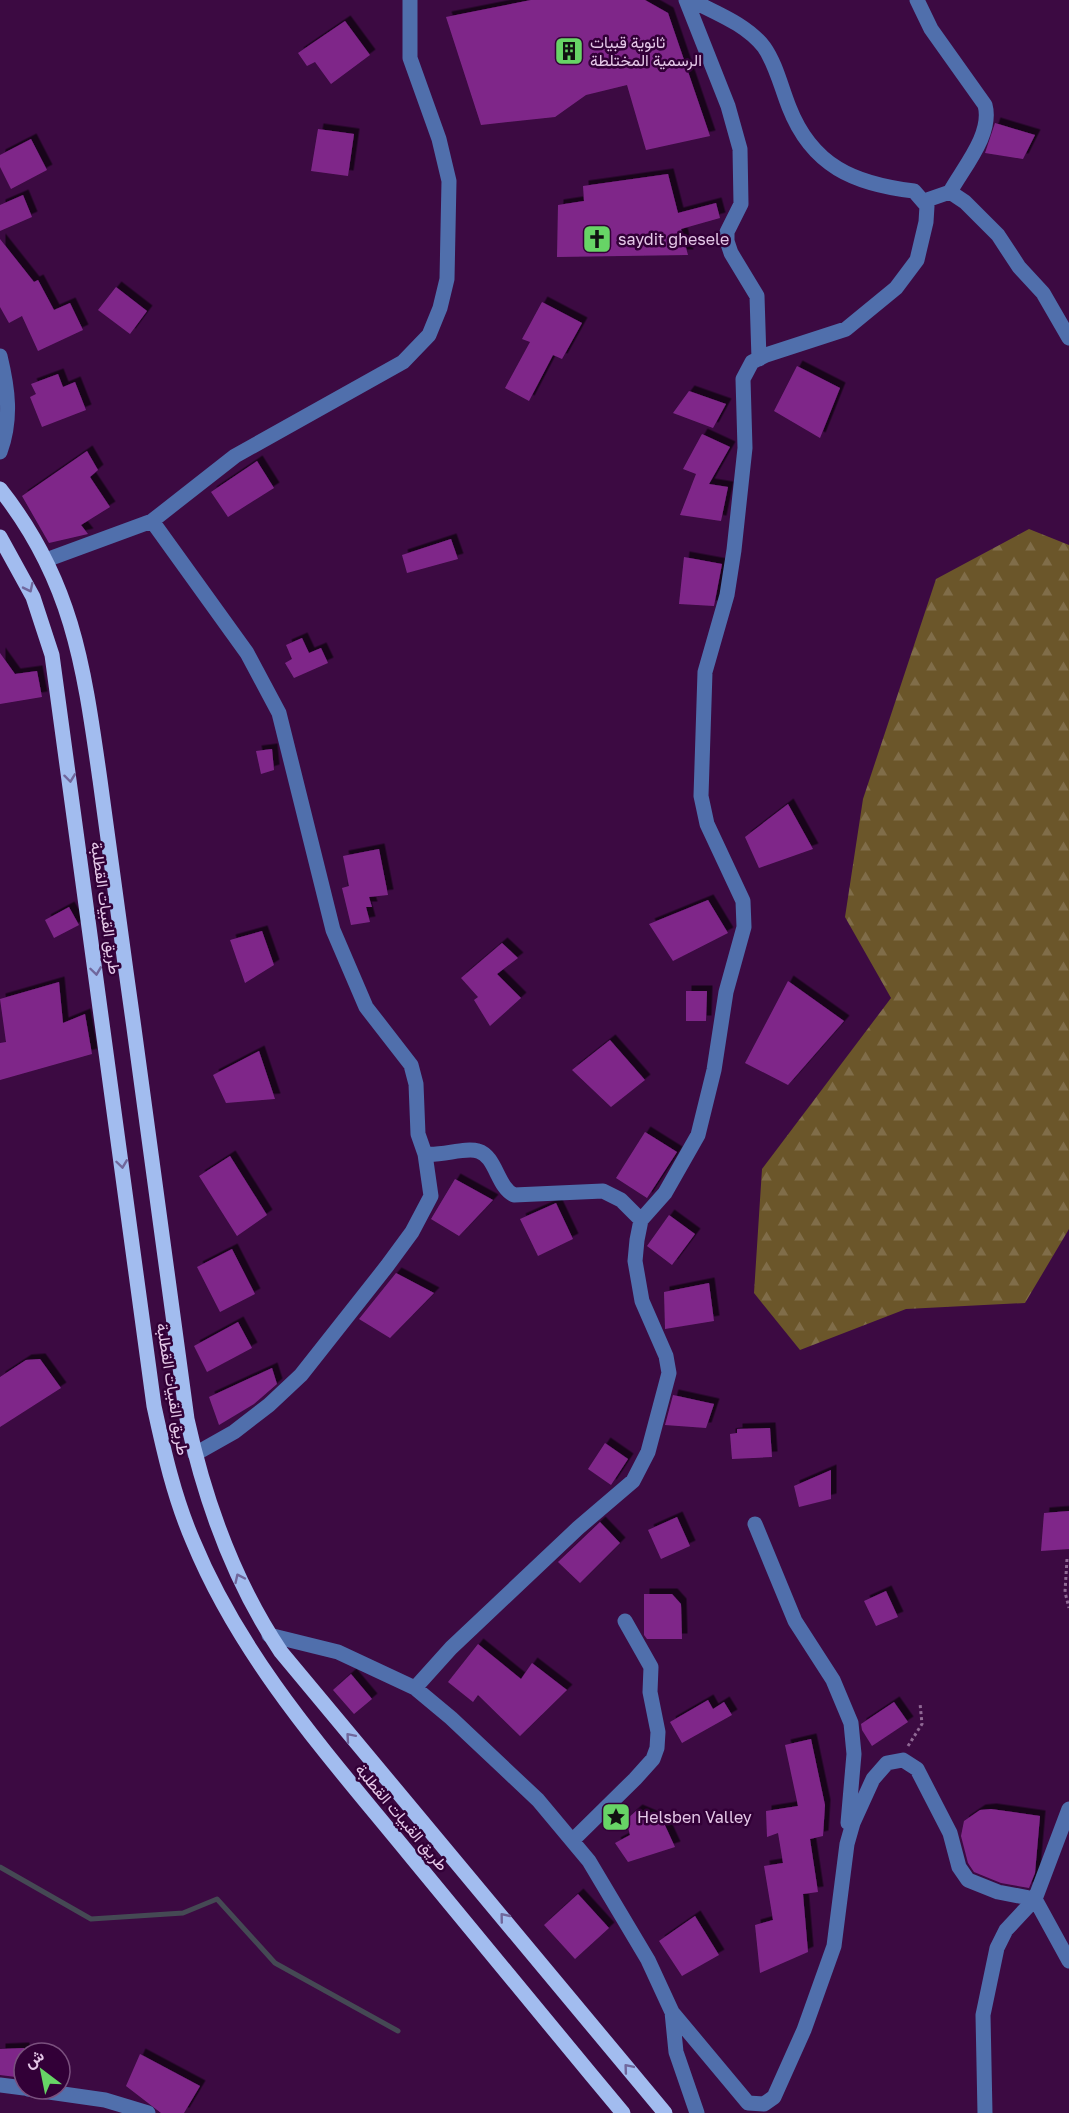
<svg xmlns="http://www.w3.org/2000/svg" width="1069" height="2113" font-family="'Golos Text',Vazirmatn,sans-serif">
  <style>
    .forest { fill: url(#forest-firs) }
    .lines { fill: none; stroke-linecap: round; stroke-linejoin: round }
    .stream { stroke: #454954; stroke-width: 5 }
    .building { fill: #7f2889; filter: url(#shadow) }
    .path { stroke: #8f6894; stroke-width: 3; stroke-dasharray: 3 3; stroke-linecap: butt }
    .minor { stroke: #506fac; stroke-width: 15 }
    .major { stroke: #a2bcef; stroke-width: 15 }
    .oneway { stroke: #70679c }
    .labels { text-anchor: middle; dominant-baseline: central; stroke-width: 5; stroke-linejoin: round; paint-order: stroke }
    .poi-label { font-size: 16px; fill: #e5c8e8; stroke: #320037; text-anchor: start }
    .street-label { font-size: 16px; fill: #e5c8e8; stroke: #320037 }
  </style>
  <defs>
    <pattern id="forest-firs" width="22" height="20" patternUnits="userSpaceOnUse" patternTransform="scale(1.5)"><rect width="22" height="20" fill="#6b562a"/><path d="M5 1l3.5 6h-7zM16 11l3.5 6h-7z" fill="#806d49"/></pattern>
    <filter id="shadow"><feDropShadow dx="5.5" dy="-5.5" stdDeviation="0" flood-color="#0009"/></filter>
  </defs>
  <rect width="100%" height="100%" fill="#3c0a42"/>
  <!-- forest -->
  <path class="forest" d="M1029,529l40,16v684l-44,74 -119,6 -106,41 -46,-57 8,-124 129,-171 -46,-81 18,-118 73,-220z"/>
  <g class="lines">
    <!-- stream -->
    <path class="stream" d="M0,1867l91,52 92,-6 34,-14 58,64 123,68"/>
  </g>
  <!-- building -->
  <path class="building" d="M531,0h114l23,13 42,123 -64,14 -19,-65 -41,10 -31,22 -74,8 -35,-108z
    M345,21l25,34 -39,29 -16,-22 -8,4 -9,-13z
    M995,123l40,12 -12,24 -38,-6z
    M318,129l36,5 -6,42 -37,-5z
    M31,139l16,31 -36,19 -11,-22v-12z
    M668,174l10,39 38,-10 4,15 -39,11 7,26 -131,2 1,-52 26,-4 -1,-15z
    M23,195l9,22 -32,14v-26z
    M0,239l34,43 4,-2 16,30 16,-7 13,27 -45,21 -16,-35 -13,7 -9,-16z
    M116,287l31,24 -17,23 -32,-24z
    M542,302l40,21 -20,36 -9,-4 -24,46 -24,-13 25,-46 -8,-3z
    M797,366l43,22 -20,50 -46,-27z
    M58,374l5,13 12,-5 11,28 -44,17 -12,-30 6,-3 -5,-10z
    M689,391l37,13 -13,24 -40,-15z
    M702,434l28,13 -21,37 19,3 -7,34 -41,-6 16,-41 -13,-5z
    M87,451l11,19 -8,7 20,30 -29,18 7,9 -39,9 -27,-47z
    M257,461l17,27 -46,29 -17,-25z
    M451,539l7,20 -51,14 -5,-18z
    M684,557l38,7 -8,42 -35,-2z
    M302,638l7,15 12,-5 7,15 -34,15 -9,-15 7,-4 -6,-14z
    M0,653l15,21 22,-3 5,26 -42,7z
    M272,749l2,21 -13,4 -5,-23z
    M788,804l25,45 -54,19 -14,-31z
    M379,849l9,46 -19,2 3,10h-6l4,15 -19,3 -9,-37 7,-2 -6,-30z
    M708,900l20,33 -55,28 -24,-37z
    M69,907l10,18 -25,13 -9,-18z
    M262,931l12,34 -29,18 -15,-43z
    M502,943l16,15 -21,16 24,24 -31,28 -16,-26 4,-3 -17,-19z
    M788,981l56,40 -56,64 -43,-22z
    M59,982l4,41 22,-9 7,40 -92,26v-37l6,-1 -6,-43z
    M686,991h21l-1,30h-20z
    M610,1040l35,40 -34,27 -39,-37z
    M259,1051l16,48 -49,4 -13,-28z
    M645,1132l32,20 -30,46 -31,-20z
    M230,1156l37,59 -30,21 -38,-60z
    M455,1179l38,21 -34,36 -28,-17z
    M556,1203l17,36 -35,17 -18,-37z
    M669,1215l26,19 -23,31 -25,-19z
    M232,1249l23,45 -35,18 -23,-45z
    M396,1273l38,20 -44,45 -31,-19z
    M709,1283l5,38 -49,8 -1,-37z
    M238,1322l14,26 -45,24 -13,-26z
    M40,1359l21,29 -61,39v-50l26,-17z
    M272,1368l5,16 -23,20 -35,21 -10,-28z
    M673,1395l41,9 -8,24 -41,-3z
    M770,1428l2,29 -40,2 -2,-25 7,-1v-4z
    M605,1443l23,16 -17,26 -23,-16z
    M831,1470v29l-32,8 -5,-21z
    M1069,1511v38l-28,2 3,-38z
    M677,1517l13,29 -29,13 -13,-29z
    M600,1522l20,21 -40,40 -22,-21z
    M886,1591l12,26 -22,9 -12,-25z
    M644,1594h28l9,10 1,35h-35l-3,-4z
    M478,1644l43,35 11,-16 35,27 -47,46 -42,-41 -5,7 -25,-20z
    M351,1674l21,25 -18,15 -21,-24z
    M708,1700l5,9 11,-7 8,13 -50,28 -12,-21z
    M894,1702l14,20 -36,24 -10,-16 -1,-6z
    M811,1739l14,66 -2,31 -13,3 8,53 -15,2 5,58 -48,21 -5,-48 18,-5 -9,-54 19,-3 -5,-30 -11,4 -1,-26 32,-5 -13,-61z
    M991,1809l49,7 -5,57 -6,15 -28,-5 -27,-11 -6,-9 -7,-27 3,-15 16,-11z
    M637,1810l26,11 12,26 -47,15 -13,-19 15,-8 -4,-15z
    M578,1894l31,34 -34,31 -31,-34z
    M695,1916l24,39 -37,21 -23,-35z
    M24,2048v30l-24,-3v-26z
    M140,2054l60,32 -16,27h-23l-35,-27z"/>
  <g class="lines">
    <!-- path -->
    <path class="path" d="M1067,1559l-2,33 4,16
      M908,1746l14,-22 -2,-21"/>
    <!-- minor -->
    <path class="minor" d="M686,0l42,106 12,43 1,55 -14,28v9l4,12 26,43 2,63
      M917,0l14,29 54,76c8,29 -22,63 -35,87l-26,9
      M950,192l15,10 33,33 21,32 24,26 26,45
      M0,356c8,33 12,63 0,96
      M152,521l95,132 32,60 54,217 33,77 45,58 5,19 2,50 7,20
      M46,560l106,-39 83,-65 168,-94 26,-27 11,-27 7,-29 2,-98 -10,-42 -29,-81v-58
      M195,1454l39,-22 35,-27 32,-30 86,-109 25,-34 19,-36 -6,-42c17,2 40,-7 53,-3 18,5 19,36 36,44l89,-4 18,9 20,20
      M755,1524l40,97 38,59 18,43 3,31 -6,69
      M269,1635l69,17 77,36 36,30 87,82 51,61 59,99 24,52 4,40 21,61
      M415,1688l36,-40 127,-120 55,-47 15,-29 21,-79 -3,-17 -24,-55 -7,-40 2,-21 4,-20 24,-27 33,-58 16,-65 12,-78 18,-65 -1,-26 -36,-77 -6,-28 4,-124 22,-77 7,-45 11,-102 -2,-69 9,-17 14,-7 80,-26 50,-41 21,-28 9,-38 1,-16 -13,-15c-60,-7 -102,-25 -125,-84 -8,-20 -13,-43 -25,-60 -18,-23 -48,-34 -73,-47
      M573,1840l62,-61 18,-20 4,-11 1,-16 -8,-40 1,-25 -26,-46
      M672,2012l76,91 16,1 10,-7 30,-67 30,-84 13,-102 6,-21 20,-44 14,-16 16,-3 14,9 33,64 9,34 9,13 30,12 37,7 34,62
      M0,2085l24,3
      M28,2089l77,11 43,13
      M985,2113l-2,-98 14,-67 9,-18 29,-31 34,-90"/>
    <!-- major -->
    <path class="major" d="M0,489c73,92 84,179 100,291 9,63 17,127 26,191 21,149 41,298 61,448 18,82 47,163 94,233l384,461
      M0,537l33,60 19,58 102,751c10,46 20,91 39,135 49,119 135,214 216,313 71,86 142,173 214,259"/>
  </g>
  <!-- one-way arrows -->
  <defs><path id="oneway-chevron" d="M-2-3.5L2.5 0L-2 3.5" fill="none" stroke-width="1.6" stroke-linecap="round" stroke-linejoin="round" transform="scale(1.5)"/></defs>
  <g class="oneway">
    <use href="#oneway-chevron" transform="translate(29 588) rotate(64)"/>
    <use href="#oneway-chevron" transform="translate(70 778) rotate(83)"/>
    <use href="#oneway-chevron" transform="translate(96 971) rotate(82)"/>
    <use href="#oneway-chevron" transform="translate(122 1164) rotate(82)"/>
    <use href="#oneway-chevron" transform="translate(239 1578) rotate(-115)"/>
    <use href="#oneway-chevron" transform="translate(350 1737) rotate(-131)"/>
    <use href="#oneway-chevron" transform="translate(504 1917) rotate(-129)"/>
    <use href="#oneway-chevron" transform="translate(628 2068) rotate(-130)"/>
  </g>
  <!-- icons -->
  <defs>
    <g id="building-square" transform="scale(1.5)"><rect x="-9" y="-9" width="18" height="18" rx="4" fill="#67d466" stroke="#320037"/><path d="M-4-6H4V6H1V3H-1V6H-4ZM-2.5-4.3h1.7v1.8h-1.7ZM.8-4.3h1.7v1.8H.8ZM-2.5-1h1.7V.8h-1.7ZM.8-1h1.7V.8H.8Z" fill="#111"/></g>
    <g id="church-square" transform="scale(1.5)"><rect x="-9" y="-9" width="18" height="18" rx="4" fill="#67d466" stroke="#320037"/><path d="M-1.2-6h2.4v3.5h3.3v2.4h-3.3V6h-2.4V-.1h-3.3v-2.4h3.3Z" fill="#111"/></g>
    <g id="sight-square" transform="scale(1.5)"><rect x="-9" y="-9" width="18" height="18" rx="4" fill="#67d466" stroke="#320037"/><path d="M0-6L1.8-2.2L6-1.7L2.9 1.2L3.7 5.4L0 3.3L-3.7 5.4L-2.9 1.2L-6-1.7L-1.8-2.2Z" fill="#111"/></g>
  </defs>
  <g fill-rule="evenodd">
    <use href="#building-square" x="569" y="51"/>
    <use href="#church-square" x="597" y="239"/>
    <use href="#sight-square" x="616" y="1817"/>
  </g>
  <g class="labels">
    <!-- poi labels -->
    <g class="poi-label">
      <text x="590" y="42">ثانوية قبيات<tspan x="590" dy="18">الرسمية المختلطة</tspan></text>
      <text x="618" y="239">saydit ghesele</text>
      <text x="637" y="1817">Helsben Valley</text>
    </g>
    <!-- street labels -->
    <g class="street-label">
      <text transform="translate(106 908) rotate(82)">طريق القبيات القطلبة</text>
      <text transform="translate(173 1389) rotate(81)">طريق القبيات القطلبة</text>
      <text transform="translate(402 1817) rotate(50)">طريق القبيات القطلبة</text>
    </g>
  </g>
  <!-- north arrow -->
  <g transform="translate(42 2071) rotate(328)"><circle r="28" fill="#320037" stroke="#7a507e" stroke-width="1.5"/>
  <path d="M0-4.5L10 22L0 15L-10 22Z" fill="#67d466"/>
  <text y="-9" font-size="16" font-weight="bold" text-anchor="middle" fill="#e5c8e8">ش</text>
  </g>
</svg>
